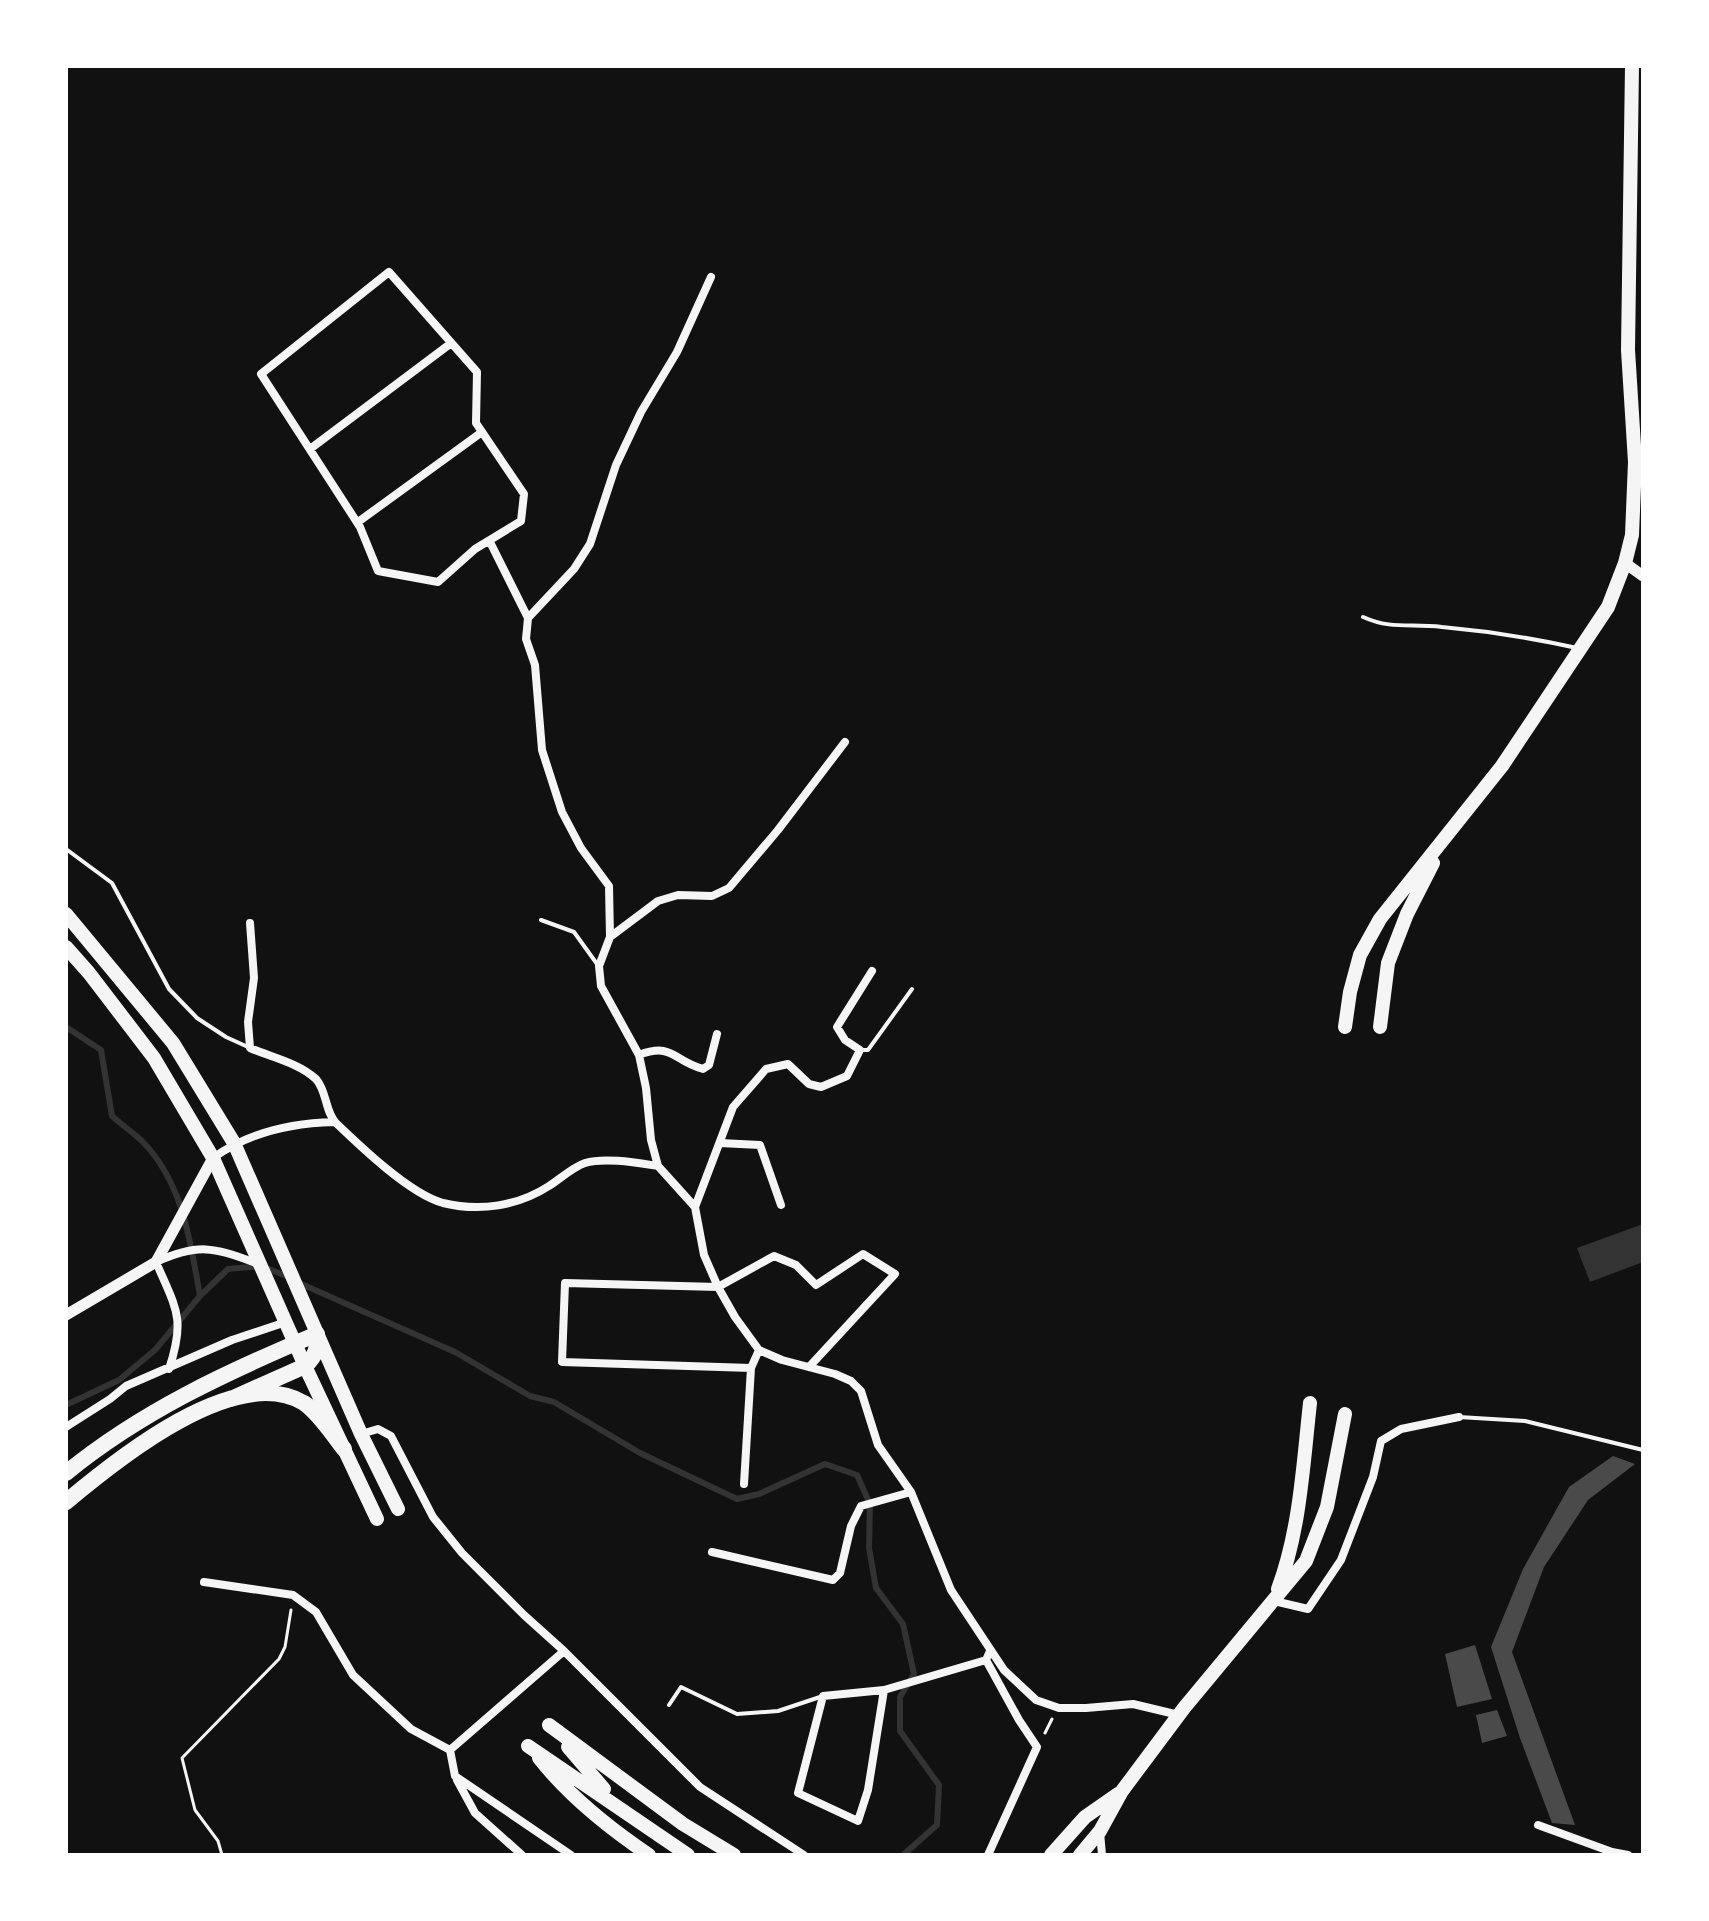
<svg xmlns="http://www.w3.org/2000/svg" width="1709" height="1921" font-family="Overpass,sans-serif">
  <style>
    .water { fill: #333 }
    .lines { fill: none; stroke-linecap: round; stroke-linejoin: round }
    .stream { stroke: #333; stroke-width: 6 }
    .building { fill: #4a4a4a }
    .path { stroke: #f5f5f5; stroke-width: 3 }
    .service { stroke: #f5f5f5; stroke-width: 4 }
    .minor { stroke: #f5f5f5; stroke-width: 8 }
    .tertiary { stroke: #f5f5f5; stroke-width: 11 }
    .primary { stroke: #f5f5f5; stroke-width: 14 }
    .motorway { stroke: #f5f5f5; stroke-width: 16 }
  </style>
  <rect width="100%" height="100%" fill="#111"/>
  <!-- water -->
  <path class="water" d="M1643,1224v38l-53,20 -13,-34z"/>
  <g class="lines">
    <!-- stream -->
    <path class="stream" d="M66,1027l35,23 11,66c9,8 20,16 29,24 42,42 49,100 59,156
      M299,1283l156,69 75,44 24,6 86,51 97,46 22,-5 66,-30 32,11 13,29 -1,44 7,40 27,36 11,50 -14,23v34l39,54 -2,40 -34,30
      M66,1405l53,-25 36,-30 45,-54 28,-27 33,-3 28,11"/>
  </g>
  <!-- building -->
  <path class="building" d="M1613,1456l22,8 -47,36 -44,67 -32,85 63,173 -23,-2 -32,-85 -29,-91 32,-78 46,-82z
    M1475,1645l17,54 -35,8 -12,-53z
    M1497,1710l10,26 -25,7 -6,-28z"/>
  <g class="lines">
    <!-- path -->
    <path class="path" d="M1045,1733l7,-14
      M222,1855l-4,-14 -23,-31 -13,-52 97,-99 6,-12 6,-37"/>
    <!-- service -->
    <path class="service" d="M1363,617c29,13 48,6 79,10 45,4 90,11 135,21
      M66,849l46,34 57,106 28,29 29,19 22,10
      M541,920l33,12 23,32
      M862,1050h6l44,-61
      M1459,1417l66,4 118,29
      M669,1705l12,-18 56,27 41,-3 42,-14"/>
    <!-- minor -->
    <path class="minor" d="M389,272l88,100 -1,51 48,71 -3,27 -46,28 -37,33 -60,-11 -18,-44 -99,-153z
      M310,449l140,-105
      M358,522l124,-90
      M490,542l38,76 -2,21 9,26 7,85 20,62 19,36 28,38 1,51 -11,29 2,20 38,69 7,33 5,52 7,26 37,41 9,48 14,32 17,30 24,33 23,10 53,14 16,7 10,10 17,54 33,47 40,98 53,80 32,30 23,8h27l47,-4 46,11
      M528,618l46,-49 16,-25 26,-79 25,-53 36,-60 34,-75
      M250,923l4,55 -6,44 2,26c21,9 49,15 66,31 11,12 9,33 20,44 25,24 74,71 107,80 37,9 75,3 106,-17 11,-7 24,-19 36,-23 20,-6 53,0 73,3
      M610,937l48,-36 20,-6 34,1 17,-8 49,-58 67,-88
      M639,1055c34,-13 34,6 64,14l6,-4 8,-31
      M720,1143l40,2 21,60
      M213,1158c35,-25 78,-35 121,-36
      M695,1207l38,-100 33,-38 22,-5 21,20 12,3 26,-11 13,-26 -15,-10 -8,-13 35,-56
      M751,1368l-189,-6 3,-79 153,4 56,-31 22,9 20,20 47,-31 32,20 -86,93
      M169,1369c17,-51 7,-60 -13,-107 47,-21 60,-13 106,3
      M66,1427l44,-28 16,-13 106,-46 54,-18
      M361,1434l17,-5 13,7 42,81 29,36 62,62 40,36 136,136 104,68
      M744,1484l7,-116 8,-18
      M712,1552l121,28 7,-7 11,-47 10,-20 50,-14
      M204,1582l89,13 23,17 37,63 58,54 39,21 5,26 116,79
      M1274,1601l34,8 33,-49 32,-83 8,-36 20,-12 58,-12
      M986,1660l33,60 18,27 -49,108
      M884,1690l-16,100 -10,31 -60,-28 25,-97 61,-6 102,-30 4,-9
      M450,1750l114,-99
      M457,1780l18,33 47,42
      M1538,1825l74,27 16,3
      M1100,1832l2,23"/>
    <!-- tertiary -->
    <path class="tertiary" d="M1625,563l18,13
      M66,1315l90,-53 57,-104"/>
    <!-- primary -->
    <path class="primary" d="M66,914l107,129 61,100 127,291 37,75
      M66,947l23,26 65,85 59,100 92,208 72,153
      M1345,1027l5,-35 10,-37 20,-36 122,-153 106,-159 17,-44 7,-28 3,-73 -7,-112 4,-284
      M1380,1027l8,-64 19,-49 26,-51
      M1278,1589c22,-59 25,-123 32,-186
      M549,1725l134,99 51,31
      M528,1746l160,109
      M568,1747l36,42
      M539,1758c30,38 70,70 110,97
      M1051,1855l34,-38 33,-23
      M1080,1855l20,-24 22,-40 62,-83 122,-147 21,-54 18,-93"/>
    <!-- motorway -->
    <path class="motorway" d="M66,1473c76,-62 161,-101 251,-139 1,14 -1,22 -12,32l-74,33
      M66,1502c50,-42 170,-140 238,-99 15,10 29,32 40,46"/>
  </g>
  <!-- border -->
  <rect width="1709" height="1921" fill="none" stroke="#ffffff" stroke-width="136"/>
</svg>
